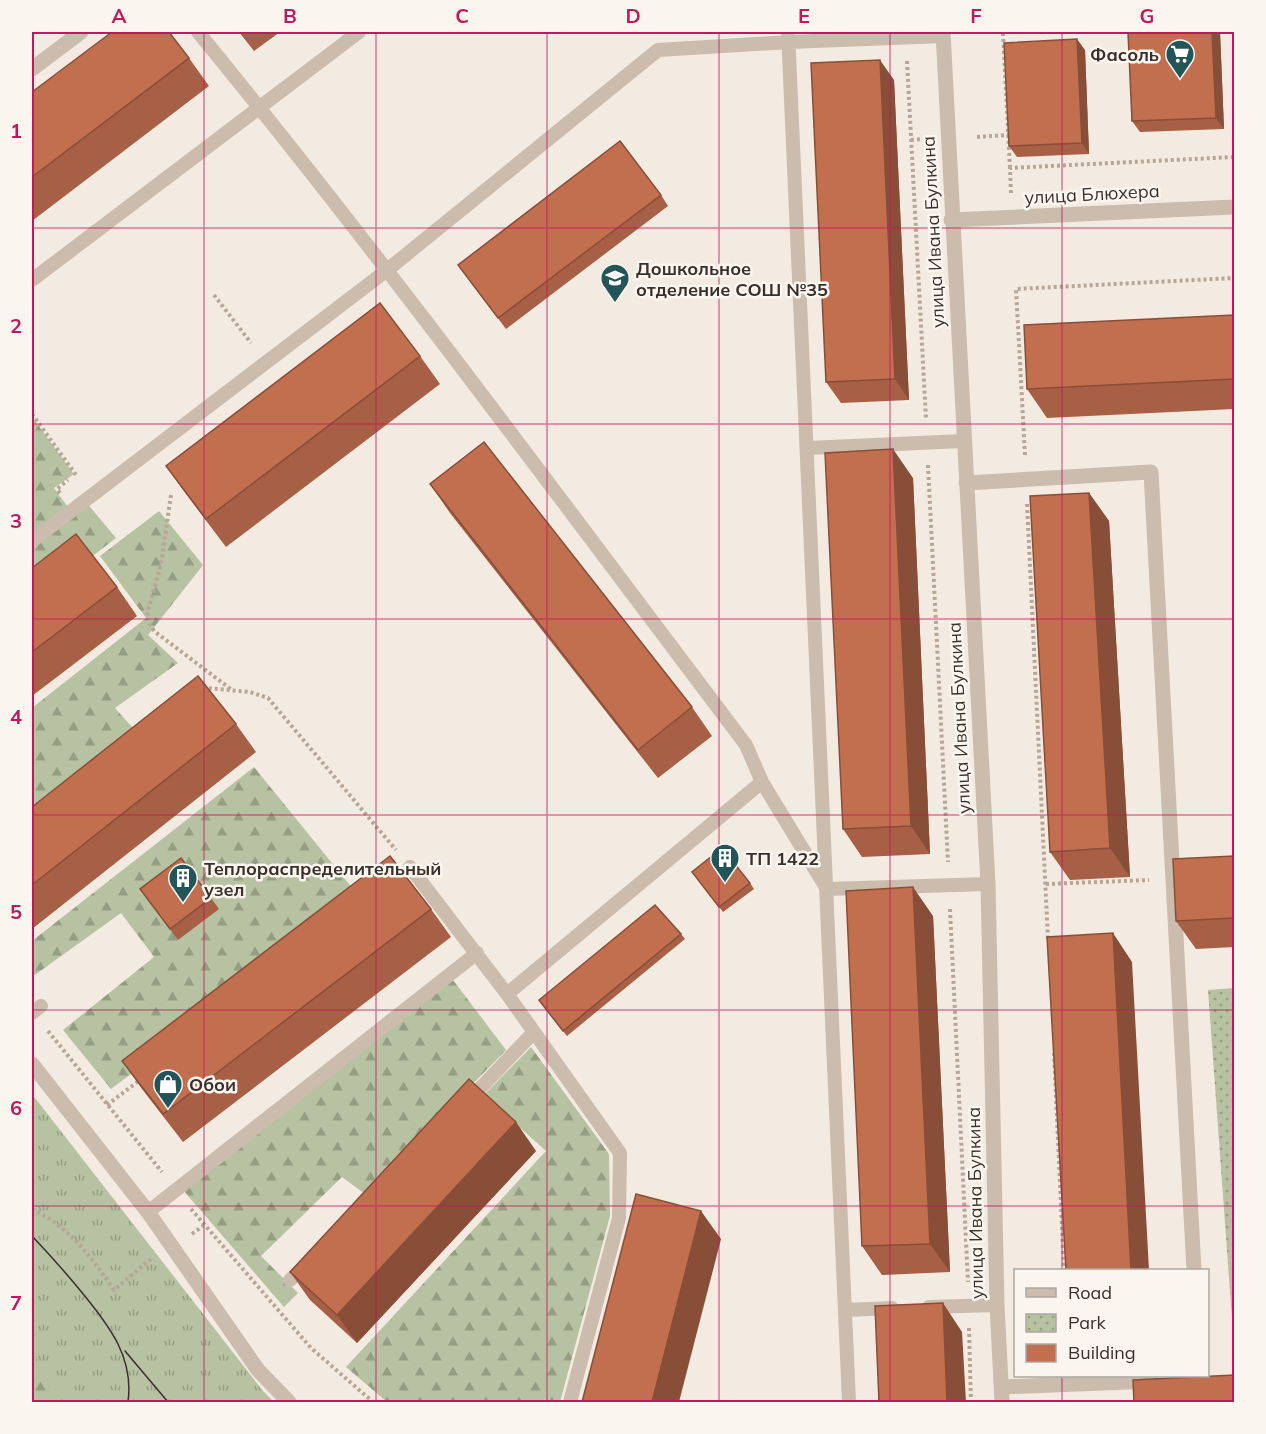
<svg xmlns="http://www.w3.org/2000/svg" width="1266" height="1434" font-family="Mulish,sans-serif">
  <style>
    .grass { fill: url(#grass-tufts) }
    .forest { fill: url(#forest-firs) }
    .park { fill: url(#park-dots) }
    .lines { fill: none; stroke-linecap: round; stroke-linejoin: round }
    .path { stroke: #b7a697; stroke-width: 4; stroke-dasharray: 3 3; stroke-linecap: butt }
    .service { stroke: #cbbcad; stroke-width: 14 }
    .minor { stroke: #cbbcad; stroke-width: 15 }
    .tram { stroke: #3a302b; stroke-width: 1.5 }
    .wall { fill: #a75f45 }
    .shaded-wall { fill: #884e38 }
    .building { fill: #c26f50; stroke: #884e38; stroke-width: 1.5 }
    .grid { fill: none; stroke: #c2185b; stroke-width: 1.5; stroke-opacity: 0.55 }
    .labels { text-anchor: middle; dominant-baseline: central; stroke-width: 5; stroke-linejoin: round; paint-order: stroke }
    .poi-label { font-size: 18px; font-weight: bold; fill: #3a302b; stroke: #faf5ee; text-anchor: start }
    .street-label { font-size: 18px; fill: #3a302b; stroke: #faf5ee }
    .neatline { fill: none; stroke: #c2185b; stroke-width: 2 }
    .grid-label { font-size: 20px; text-anchor: middle; font-weight: bold; fill: #c2185b }
  </style>
  <defs>
    <pattern id="grass-tufts" width="24" height="20" patternUnits="userSpaceOnUse" patternTransform="scale(1.5)"><rect width="24" height="20" fill="#b6c2a1"/><path d="M3 7l-1-3M5 7V3M7 7l1-3M15 17l-1-3M17 17v-4M19 17l1-3" fill="none" stroke="#959e83"/></pattern>
    <pattern id="forest-firs" width="22" height="20" patternUnits="userSpaceOnUse" patternTransform="scale(1.5)"><rect width="22" height="20" fill="#b6c2a1"/><path d="M5 1l3.5 6h-7zM16 11l3.5 6h-7z" fill="#959e83"/></pattern>
    <pattern id="park-dots" width="8" height="8" patternUnits="userSpaceOnUse" patternTransform="scale(1.5)"><rect width="8" height="8" fill="#b6c2a1"/><path d="M2 2h.1M6 6h.1" fill="none" stroke="#959e83" stroke-width="1.8" stroke-linecap="round"/></pattern>
  </defs>
  <rect width="100%" height="100%" fill="#f3ebe1"/>
  <!-- grass -->
  <path class="grass" d="M32,1094l231,297 11,11h-242z"/>
  <!-- forest -->
  <path class="forest" d="M32,417l42,57 -20,14 16,22 -38,29z
    M86,502l30,36 -84,65v-59z
    M159,511l44,54 -55,70 30,28 -63,45 24,27 -107,82v-109l114,-90 -46,-62z
    M254,767l108,133 -251,189 -48,-59 91,-73 -33,-44 -89,64v-36z
    M453,980l53,70 -141,144 -23,-17 -81,79 37,37 -14,14 -101,-117z
    M531,1047l78,107 1,62 -50,186h-173l-41,-35 200,-216 -62,-56z
    M32,1342l6,22 11,24 -3,14h-14z"/>
  <!-- park -->
  <path class="park" d="M1234,988v344l-1,1 -25,-343z"/>
  <g class="lines">
    <!-- path -->
    <path class="path" d="M1003,33l7,135
      M907,61l19,358
      M977,137l31,-2
      M911,140l12,-1
      M1011,193l-1,-25 224,-11
      M214,295l37,48
      M32,414l44,61
      M1025,455l-9,-166 218,-11
      M928,465l20,397
      M60,493l-3,-4 11,-9
      M171,495l-10,69 -15,54 8,13 78,59
      M1027,504l21,436
      M204,691l3,-3 43,4 18,6 128,152
      M1046,884l103,-4
      M950,909l18,373
      M48,1031l114,141
      M1054,1053l10,217
      M107,1105l33,-25
      M32,1209c38,19 58,46 82,81l38,-32
      M191,1209l120,139 62,54
      M192,1234l11,-8
      M969,1328l2,74"/>
    <!-- service -->
    <path class="service" d="M198,32c190,232 367,474 548,713l16,37 65,107 161,-5
      M788,32l61,1370
      M32,280l327,-248
      M807,448l156,-7
      M32,541l354,-270 272,-221 131,-8 154,-6
      M410,867l97,127 113,159 -1,65 -49,184
      M507,994l255,-212
      M32,1013l9,-7
      M467,1102l67,-70
      M148,1212l329,-259
      M290,1280l16,-15
      M929,1307l68,-2
      M846,1310l46,-2"/>
    <!-- minor -->
    <path class="minor" d="M943,32l45,852 9,421 5,97
      M32,69l49,-37
      M951,220l283,-13
      M966,483l185,-11 43,798
      M32,1064l116,148 110,158 31,32
      M1002,1387l150,-6"/>
    <!-- tram -->
    <path class="tram" d="M32,1236c18,19 35,38 52,59 26,32 50,63 44,107
      M125,1351l43,51"/>
  </g>
  <!-- wall -->
  <path class="wall" d="M239,32h41l-26,19z
    M1220,32l4,97 -84,3 -8,-11z
    M1085,50l4,104 -72,3 -8,-11z
    M189,58l20,28 -177,135v-129z
    M894,80l15,320 -68,3 -15,-21z
    M661,195l7,11 -162,123 -48,-64z
    M1234,315v94l-187,9 -20,-29z
    M420,356l20,28 -214,163 -40,-53 -20,-28z
    M913,478l17,376 -68,3 -19,-28z
    M430,484l262,223 20,29 -54,42 -208,-265z
    M1089,493l20,28 21,356 -60,3 -20,-28z
    M32,568l85,19 20,29 -105,80z
    M236,724l20,28 -224,177v-122z
    M1234,856v91l-38,2 -20,-28z
    M692,872l58,11 4,6 -31,23z
    M140,889l71,9 8,11 -41,31z
    M431,909l20,28 -268,205 -41,-53 -20,-28z
    M933,916l17,356 -68,3 -20,-29z
    M681,934l4,5 -118,97 -24,-30z
    M536,1151l-179,192 -47,-43 -20,-28z"/>
  <!-- shaded-wall -->
  <path class="shaded-wall" d="M1212,32h8l4,97 -8,-11z
    M1077,39l8,11 4,104 -7,-11z
    M880,60l14,20 15,320 -14,-21z
    M893,449l20,29 17,376 -19,-28z
    M1089,493l20,28 21,356 -20,-29z
    M913,887l20,29 17,356 -20,-28z
    M1113,933l19,29 17,308h-18z
    M516,1122l20,29 -179,192 -20,-28z
    M701,1211l20,28 -42,163h-27z
    M943,1303l19,29 4,70h-19z"/>
  <!-- building -->
  <path class="building" d="M112,32h57l20,26 -157,119v-85z
    M1128,32h84l4,86 -84,3z
    M1077,39l5,104 -73,3 -5,-103z
    M880,60l15,319 -69,3 -15,-319z
    M620,141l41,54 -163,123 -40,-53z
    M380,303l40,53 -214,163 -40,-53z
    M1234,315v64l-207,10 -3,-64z
    M484,442l208,265 -54,43 -208,-266z
    M893,449l18,377 -68,3 -18,-376z
    M1089,493l21,355 -60,4 -20,-356z
    M76,534l41,53 -85,65v-84z
    M198,676l38,48 -204,161v-78z
    M722,848l28,35 -31,24 -27,-35z
    M390,856l41,53 -268,205 -41,-53z
    M1234,856v62l-58,3 -3,-62z
    M181,858l30,40 -41,31 -30,-40z
    M913,887l17,357 -68,2 -16,-355z
    M655,905l26,29 -118,97 -24,-31z
    M1113,933l18,337h-65l-19,-333z
    M469,1079l47,43 -179,193 -47,-43z
    M636,1194l65,17 -49,191h-70z
    M943,1303l4,99h-68l-4,-96z
    M1234,1375v27h-100l-1,-22z"/>
  <!-- grid -->
  <path class="grid" d="M204,32v1370M376,32v1370M547,32v1370M719,32v1370M890,32v1370M1062,32v1238M32,228h1202M32,424h1202M32,619h1202M32,815h1202M32,1010h1202M32,1206h1202M1062,1376v26"/>
  <!-- icons -->
  <defs>
    <g id="supermarket-pin" transform="scale(1.5)"><path d="M0 17L-7.5 6A9.5 9.5 0 1 1 7.5 6Z" fill="#22555a" stroke="#faf5ee"/><path d="M-6-5.5h2.5l.6 2H6L4.5 2H-2.5L-4.4-4H-6ZM-1.5 3.2a1.3 1.3 0 1 0 .1 0ZM3 3.2a1.3 1.3 0 1 0 .1 0Z" fill="#fff"/></g>
    <g id="school-pin" transform="scale(1.5)"><path d="M0 17L-7.5 6A9.5 9.5 0 1 1 7.5 6Z" fill="#22555a" stroke="#faf5ee"/><path d="M0-5L7-2L0 1L-7-2ZM-4 1L0 2.5L4 1V4Q0 6-4 4Z" fill="#fff"/></g>
    <g id="building-pin" transform="scale(1.5)"><path d="M0 17L-7.5 6A9.5 9.5 0 1 1 7.5 6Z" fill="#22555a" stroke="#faf5ee"/><path d="M-4-6H4V6H1V3H-1V6H-4ZM-2.5-4.3h1.7v1.8h-1.7ZM.8-4.3h1.7v1.8H.8ZM-2.5-1h1.7V.8h-1.7ZM.8-1h1.7V.8H.8Z" fill="#fff"/></g>
    <g id="shop-pin" transform="scale(1.5)"><path d="M0 17L-7.5 6A9.5 9.5 0 1 1 7.5 6Z" fill="#22555a" stroke="#faf5ee"/><path d="M-5-2.5h2.3a2.7 3.5 0 0 1 5.4 0H5L5.5 6h-11ZM-1.5-2.5h3a1.5 2.3 0 0 0-3 0Z" fill="#fff"/></g>
  </defs>
  <g fill-rule="evenodd">
    <use href="#supermarket-pin" x="1180" y="54"/>
    <use href="#school-pin" x="615" y="278"/>
    <use href="#building-pin" x="725" y="858"/>
    <use href="#building-pin" x="183" y="878"/>
    <use href="#shop-pin" x="168" y="1084"/>
  </g>
  <g class="labels">
    <!-- poi labels -->
    <g class="poi-label">
      <text x="1159" y="54" text-anchor="end">Фасоль</text>
      <text x="636" y="268">Дошкольное<tspan x="636" dy="21">отделение СОШ №35</tspan></text>
      <text x="746" y="858">ТП 1422</text>
      <text x="204" y="868">Теплораспределительный<tspan x="204" dy="21">узел</tspan></text>
      <text x="189" y="1084">Обои</text>
    </g>
    <!-- street labels -->
    <g class="street-label">
      <text transform="translate(1092 194) rotate(-3)">улица Блюхера</text>
      <text transform="translate(933 232) rotate(-93)">улица Ивана Булкина</text>
      <text transform="translate(959 718) rotate(-93)">улица Ивана Булкина</text>
      <text transform="translate(975 1203) rotate(-91)">улица Ивана Булкина</text>
    </g>
  </g>
  <!-- border -->
  <rect width="1266" height="1434" fill="none" stroke="#faf5ee" stroke-width="66"/>
  <!-- legend -->
  <rect x="1014" y="1269" width="195" height="108" fill="#faf5ee" stroke="#ada6a0" stroke-width="1.5"/>
  <rect x="1026" y="1288" width="30" height="9" fill="#cbbcad" stroke="#ada6a0" stroke-width="1.5"/>
  <text x="1068" y="1299" font-size="18" fill="#3a302b">Road</text>
  <rect x="1026" y="1314" width="30" height="18" fill="url(#park-dots)" stroke="#ada6a0" stroke-width="1.5"/>
  <text x="1068" y="1329" font-size="18" fill="#3a302b">Park</text>
  <rect x="1026" y="1344" width="30" height="18" fill="#c26f50" stroke="#ada6a0" stroke-width="1.5"/>
  <text x="1068" y="1359" font-size="18" fill="#3a302b">Building</text>
  <rect x="33" y="33" width="1200" height="1368" class="neatline"/>
  <g class="grid-label">
    <text x="119" y="23">A</text>
    <text x="290" y="23">B</text>
    <text x="462" y="23">C</text>
    <text x="633" y="23">D</text>
    <text x="804" y="23">E</text>
    <text x="976" y="23">F</text>
    <text x="1147" y="23">G</text>
    <text x="16" y="138">1</text>
    <text x="16" y="333">2</text>
    <text x="16" y="528">3</text>
    <text x="16" y="724">4</text>
    <text x="16" y="919">5</text>
    <text x="16" y="1115">6</text>
    <text x="16" y="1310">7</text>
  </g>
</svg>
